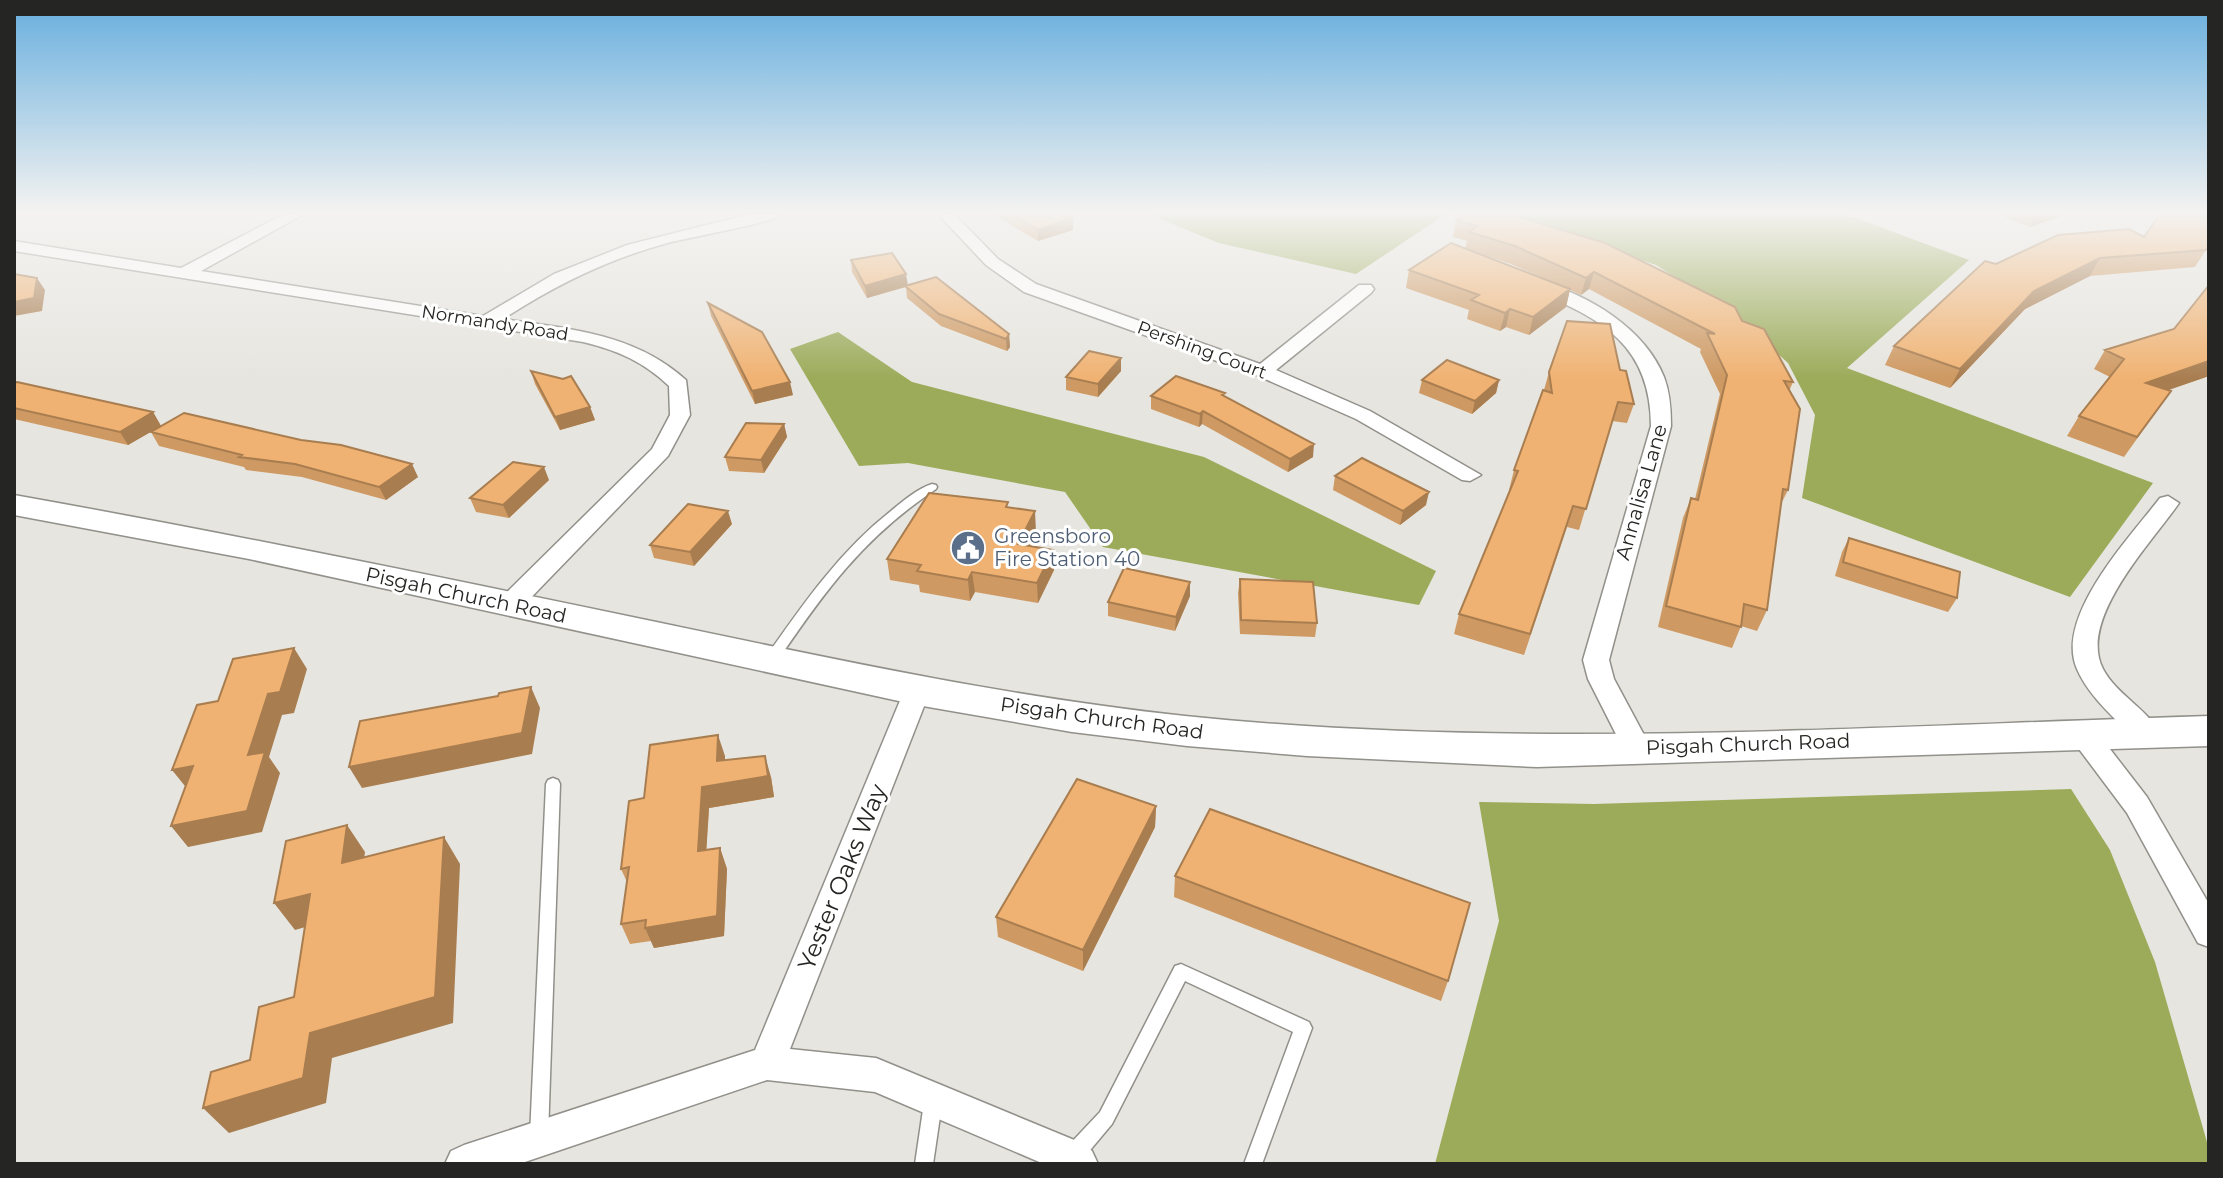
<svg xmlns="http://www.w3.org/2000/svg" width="2223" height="1178" font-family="Montserrat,sans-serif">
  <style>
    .forest { fill: #9bab59 }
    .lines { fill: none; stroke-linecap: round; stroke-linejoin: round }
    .service-casing { stroke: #91908a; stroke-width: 3 }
    .minor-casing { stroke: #91908a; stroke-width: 3 }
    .secondary-casing { stroke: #91908a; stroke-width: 3 }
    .service { fill: #fff; fill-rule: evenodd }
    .minor { fill: #fff; fill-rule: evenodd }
    .secondary { fill: #fff; fill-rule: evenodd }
    .wall { fill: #ce9962; fill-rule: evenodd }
    .shaded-wall { fill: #a87d50 }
    .building { fill: #f0b272; stroke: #a87d50; stroke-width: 2 }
    .labels { text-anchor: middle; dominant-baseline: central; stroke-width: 6; stroke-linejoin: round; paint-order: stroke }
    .far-street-label { font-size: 18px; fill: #252523; stroke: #fff }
    .street-label { font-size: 20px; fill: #252523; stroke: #fff }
    .service-label { font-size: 20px; fill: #4e5e75; stroke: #fff; text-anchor: start }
    .near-street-label { font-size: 24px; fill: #252523; stroke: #fff }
  </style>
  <rect width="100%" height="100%" fill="#e6e5df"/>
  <!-- forest -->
  <path class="forest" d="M1148,214h298l-90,60 -137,-31z
    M1503,214h342l124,46 -122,108 306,115 -83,114 -268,-99 13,-83 -27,-52 -53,-48 -79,-50z
    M838,332l74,50 292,75 232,114 -17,34 -316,-58 -38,-55 -157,-29 -49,3 -69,-117z
    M2071,789l39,61 45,112 54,187v15h-774l64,-243 -20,-119 115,2z"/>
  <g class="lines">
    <!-- service casing -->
    <g class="service-casing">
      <path id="service" d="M932,484l4,1 1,2 -1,2c-73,49 -112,103 -160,174h-10l-1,-3 1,-3c37,-53 74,-106 125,-146 12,-10 26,-22 41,-27z
        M553,778l5,2 2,4 -12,352 -3,6 -6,3 -6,-3 -3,-6 16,-352 2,-4z
        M1181,964l128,58 3,6 -50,136h-18l49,-132 -108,-51 -73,143 -31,37 -7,2 -7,-2 -2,-7 2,-7 33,-35 75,-146z
        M933,1094l6,3 3,6 -9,61h-18l9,-61 3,-6z"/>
    </g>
    <!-- minor casing -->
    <g class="minor-casing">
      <path id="minor" d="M284,214h20l-103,57 282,45 71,-42 73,-29 123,-31h33c-12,10 -96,23 -119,30 -58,16 -110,42 -161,75 66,10 131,14 183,61l4,35 -22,41 -150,155h-18l-3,-6 3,-6 152,-150 18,-34 -1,-29c-25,-24 -52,-36 -86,-44l-569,-91v-10l167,27z
        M938,214h16l44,45 38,25 224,80 99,-79h12l3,4 -3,4 -95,77 94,41 111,64 -11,6 -8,-1 -106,-61 -100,-44 -232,-83 -38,-27z
        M1540,282c48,12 105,47 124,95 6,16 7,32 7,49l-62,234 5,19 37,69 -4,7 -10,3 -10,-3 -4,-7 -35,-69 -5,-19 68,-234c0,-80 -49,-108 -117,-135l-3,-4 3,-4z
        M2168,496l11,7c-26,38 -102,116 -76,166 13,25 43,39 57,64l-4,7 -10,3 -10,-3c-20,-21 -47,-43 -59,-71 -23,-52 53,-132 83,-171z
        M917,682l9,2 4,7 -140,358 86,9 208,86 8,7 6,13h-54l-169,-72 -108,-12 -248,84h-74l6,-13 13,-6 291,-95 149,-359 4,-7z
        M2083,724l10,3 54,70 62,107v43l-11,-4 -71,-130 -54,-72 -4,-7 4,-7z"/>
    </g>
    <!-- secondary casing -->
    <g class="secondary-casing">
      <path id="secondary" d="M14,495c208,37 416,80 623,123 182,38 363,78 548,98 339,35 684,10 1024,0v30l-672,21 -230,-11 -120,-10 -115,-14 -155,-27 -668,-146 -235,-44z"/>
    </g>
    <!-- service -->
    <use href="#service" class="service"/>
    <!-- minor -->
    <use href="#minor" class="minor"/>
    <!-- secondary -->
    <use href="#secondary" class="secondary"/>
  </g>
  <!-- wall -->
  <path class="wall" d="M996,214h69l8,16 -35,11 -42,-25z
    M1464,214h55v3l223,104 51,61 -4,9 -1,99 -8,16 -13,104 -10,21 -16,-5 -9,22 -74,-21 25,-109 8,-20 4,1 25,-105 -20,-42 1,-3 -112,-60 -8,6 -11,-5 -4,17 -37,28 -23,-8 -6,4 -33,-12 2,-9 -63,-22 3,-18 56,-21 2,-8 -14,-4 3,-17zM1472,251l39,13 43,19z
    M1997,214h70l-37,13z
    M2144,237l65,8 -14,22 -105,9 -65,33 -75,79 -65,-23 9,-19 102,-82z
    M851,260l56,26 102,48 1,13 -3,4 -66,-25 -34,-28 -1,-11 -39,11 -15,-26z
    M708,303l85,92 -38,9 -44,-88z
    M2174,329l35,47 -41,14 3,1 -47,66 -57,-21 12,-20 31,-39 -16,-8 11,-19z
    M1620,370l14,34 -7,19 -15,-2 -33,109 -12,-3 -43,128 -70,-21 5,-20 51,-124h-1l5,-20 30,-80 5,-18z
    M531,371l59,36 5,13 -35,10 -25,-46z
    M1121,371l-23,26 -32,-7v-13z
    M1422,380h77l-3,13 -24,21 -53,-21z
    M14,383l139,29 8,14 -33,19 -114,-26z
    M1151,396l73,1 89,60 -25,15 -86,-48 -3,3 -48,-18z
    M784,424l3,13 -23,36 -35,-2 -4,-14z
    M151,432l267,45 -32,23 -84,-23 -56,-7 -2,-3 -85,-21z
    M1335,476l91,29 -26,20 -67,-35z
    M549,480l-40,38 -33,-6 -6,-14z
    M1009,507l27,25 -7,14 24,4 1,20 -16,33 -63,-11 -5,9 -50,-9 -1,-7 -29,-5 -3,-21z
    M732,524l-38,42 -40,-8 -4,-13z
    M1849,538l108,60 -9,14 -113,-36 7,-24z
    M1240,579l77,44 -2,14 -75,-3 -2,-41z
    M1190,596l-15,35 -67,-15v-14z
    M725,756v4l46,17 3,20 -65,11 -3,42 14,-2 7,21 -3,67 -70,12 -3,-7 -21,3 -9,-20 6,-42 -6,-13 23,-71z
    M1156,806l-1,21 -72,144 -85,-34 -2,-20z
    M1175,876l273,105 -7,20 -267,-104z"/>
  <!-- shaded-wall -->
  <path class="shaded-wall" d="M2036,214h31l-37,13z
    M1073,218v12l-35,11v-11z
    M2100,258l-10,18 -65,33 -75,79 10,-19 74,-78z
    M1594,272l-5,17 -8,6 5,-17z
    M906,274l2,12 -41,12 -2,-12z
    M37,278l8,12 -3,21 -28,5v-14z
    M1570,289l-4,18 -37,28 4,-18z
    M1510,309l-4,18 -6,4 5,-18z
    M1009,334l1,13 -3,4 -1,-12z
    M1121,358v13l-23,26v-13z
    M2209,361v15l-75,26 12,-19z
    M1499,380l-3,13 -24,21 3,-13z
    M790,382l3,13 -38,9 -3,-13z
    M590,407l5,13 -35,10 -5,-13z
    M1203,411l-1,13 -3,3 1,-13z
    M153,412l8,14 -33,19 -8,-13z
    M784,424l3,13 -23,36 -3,-13z
    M1314,444l-1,13 -25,15 2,-13z
    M412,464l6,13 -32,23 -7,-13z
    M544,467l5,13 -40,38 -6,-13z
    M1429,492l-3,13 -26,20 3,-14z
    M728,511l4,13 -38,42 -4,-14z
    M1035,511l1,21 -17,32 -1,-20z
    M1053,550l1,20 -16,33 -1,-20z
    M972,572l3,20 -5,9 -2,-21z
    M1190,582v14l-15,35 1,-14z
    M294,648l13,21 -13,44 -12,2 -13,42 11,16 -18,59 -74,15 -17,-21 97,-132z
    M531,687l9,21 -8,46 -170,34 -13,-21z
    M718,735l7,21 -1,26 -7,-21z
    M765,756l6,21 3,20 -65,11 -4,64 -7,-21 4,-64z
    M193,766l-4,25 -17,-21z
    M1156,806l-1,21 -72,144v-21z
    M347,825l18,27 -5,38 -18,-27z
    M444,837l16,27 -7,159 -121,35 -6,45 -97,30 -26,-25 107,-75z
    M720,848l7,21 -3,67 -70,12 -9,-20z
    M310,894l20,26 -35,10 -21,-27z"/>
  <!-- building -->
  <path class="building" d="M1012,214h53l8,4 -35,12z
    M1464,214h54l-2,2 89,27 130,64 7,14 22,8 29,53 -9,-1 16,28 -12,81 -5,-1 -16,121 -23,-6 -3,23 -75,-21 25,-108 7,2 29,-125 -20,-42 8,1 -121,-62 -8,6 -71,-32 -46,-14 9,-6 -22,-6z
    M2160,214h49v31l-3,5 -106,8 -66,33 -74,78 -66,-23 91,-85 11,3 62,-29 71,-6 15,8z
    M1451,243l119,46 -37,28 -23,-8 -5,4 -34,-13 8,-5 -70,-25z
    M892,253l14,21 -41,12 -14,-26z
    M14,274l23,4 -3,20 -20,4z
    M936,277l73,57 -3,5 -67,-25 -34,-28z
    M2209,285v76l-63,22 25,8 -34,46 -58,-21 45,-57 -19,-9 69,-21z
    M708,303l54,29 28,50 -38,9z
    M1567,321l43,3 10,46 6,1 8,33 -16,-2 -32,107 -13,-3 -43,128 -71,-20 59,-143 -4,-1 29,-80 9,3 -3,-21z
    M1089,351l32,7 -23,26 -32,-7z
    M1447,360l52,20 -24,21 -53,-21z
    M531,371l32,8 8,-3 19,31 -35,10z
    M1176,376l49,17 -3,2 92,49 -24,15 -87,-48 -3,3 -49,-18z
    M17,382l136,30 -33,20 -106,-24v-25z
    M184,413l117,27 40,5 71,19 -33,23 -84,-23 -56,-7 3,-2 -91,-23z
    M746,423l38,1 -23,36 -36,-3z
    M1362,458l67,34 -26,19 -68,-35z
    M513,462l31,5 -41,38 -33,-7z
    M929,493l79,9 -2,5 29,4 -17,33 35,6 -16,33 -65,-11 -4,8 -51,-9 4,-6 -34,-6z
    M688,504l40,7 -38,41 -40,-7z
    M1849,538l111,34 -3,26 -114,-36z
    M1124,568l66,14 -14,35 -68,-15z
    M1240,579l73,3 4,41 -76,-3z
    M294,648l-14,44 -12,2 -20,61 17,-3 -18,59 -76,15 22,-60 -21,4 25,-65 21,-4 15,-42z
    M531,687l-9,46 -173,34 11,-46 138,-25 1,-3z
    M718,735l-1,26 48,-5 3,20 -66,11 -4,64 22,-3 -3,68 -72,12 1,-8 -25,4 8,-57 -8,2 8,-68 15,-3 6,-53z
    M1077,779l79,27 -73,144 -87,-33z
    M1210,809l260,94 -22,78 -273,-105z
    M347,825l-5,38 102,-26 -9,160 -125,36 -7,45 -100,30 8,-36 39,-12 9,-53 35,-10 16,-103 -36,9 12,-62z"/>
  <!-- sky -->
  <linearGradient id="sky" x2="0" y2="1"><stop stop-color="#67aede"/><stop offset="0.56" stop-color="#f4f3f1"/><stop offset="1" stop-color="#f4f3f1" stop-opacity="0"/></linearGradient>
  <rect width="2223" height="379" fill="url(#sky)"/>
  <!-- icons -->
  <defs>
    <g id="civic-disc" transform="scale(1.8)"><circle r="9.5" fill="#5c6f8a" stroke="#fff"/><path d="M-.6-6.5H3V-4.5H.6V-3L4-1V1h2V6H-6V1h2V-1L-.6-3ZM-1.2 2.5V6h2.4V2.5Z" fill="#fff"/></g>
  </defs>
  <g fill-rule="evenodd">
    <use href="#civic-disc" x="968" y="548"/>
  </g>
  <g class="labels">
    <!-- far-street labels -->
    <g class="far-street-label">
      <text transform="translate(495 323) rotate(9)">Normandy Road</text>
      <text transform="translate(1202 350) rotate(20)">Pershing Court</text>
    </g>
    <!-- street labels -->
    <g class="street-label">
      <text transform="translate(1641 492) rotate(-74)">Annalisa Lane</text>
      <text transform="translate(466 595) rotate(12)">Pisgah Church Road</text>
      <text transform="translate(1102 718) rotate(8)">Pisgah Church Road</text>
      <text transform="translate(1748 744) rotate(-2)">Pisgah Church Road</text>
    </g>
    <!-- service labels -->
    <g class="service-label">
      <text x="994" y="536">Greensboro<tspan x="994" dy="23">Fire Station 40</tspan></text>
    </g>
    <!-- near-street labels -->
    <g class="near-street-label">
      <text transform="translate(842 877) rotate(-68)">Yester Oaks Way</text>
    </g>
  </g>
  <!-- border -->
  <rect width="2223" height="1178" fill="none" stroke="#252523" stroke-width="32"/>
</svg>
